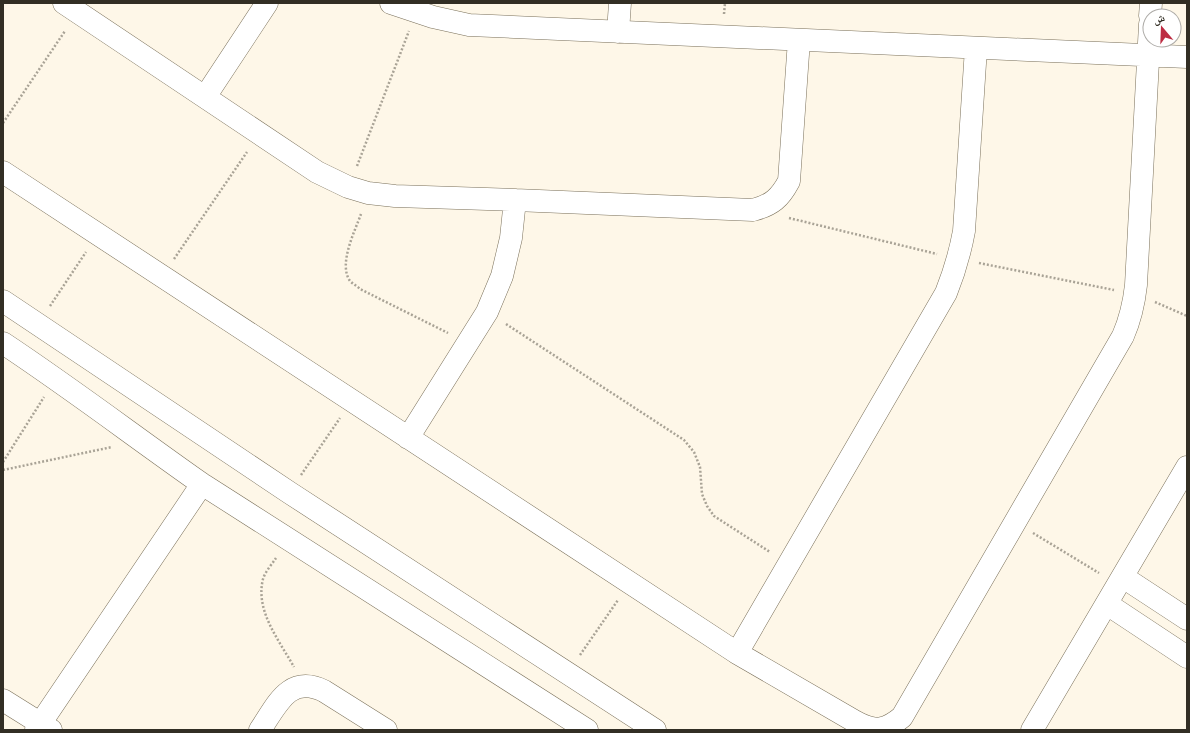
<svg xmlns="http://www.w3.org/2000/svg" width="1190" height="733" font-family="Mulish,'Noto Naskh Arabic',sans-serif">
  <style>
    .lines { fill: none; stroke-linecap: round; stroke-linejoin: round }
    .minor-casing { stroke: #7a705a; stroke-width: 23 }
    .path { stroke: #a9a396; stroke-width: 2.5; stroke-dasharray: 2 2; stroke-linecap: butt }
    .minor { stroke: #fff; stroke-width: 22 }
  </style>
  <rect width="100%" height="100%" fill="#fef7e8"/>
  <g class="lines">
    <!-- minor casing -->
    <g class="minor-casing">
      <path id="minor" d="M64,3l253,169 31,15 20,6 27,3 120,4 238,10c19,-5 27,-12 36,-29l10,-141
        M391,3l42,14 36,8 718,32
        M1150,16l1,-13
        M618,32l2,-29
        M205,97l62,-94
        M3,172l734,481 119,69c19,10 29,9 46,-5l221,-381c7,-16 11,-33 13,-51l14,-261
        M3,301l287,192 365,237
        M3,343c68,45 132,94 199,141l385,246
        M408,438l79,-126 15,-36 9,-38 4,-38
        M1123,577l64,42
        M1107,604l80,53
        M737,653l209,-360c8,-20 14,-40 18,-62l12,-183
        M3,700l48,30
        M36,730l166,-246
        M260,730c17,-25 29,-56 64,-39l62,39
        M1032,730l155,-263"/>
    </g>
    <!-- path -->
    <path class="path" d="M724,14l1,-11
      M3,123l62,-92
      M357,166l52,-135
      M361,214c-6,17 -23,50 -11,67 3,3 7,5 10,8l88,44
      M789,218l148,36
      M174,259l73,-107
      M979,263l135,27
      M1155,302l32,14
      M50,306l36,-54
      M506,324l178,116 10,12 6,15 2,27 5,12 7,10 56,36
      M3,462l41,-65
      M3,470l109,-23
      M301,475l39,-57
      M1033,533l66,40
      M276,558c-4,6 -11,14 -13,21 -8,32 16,61 31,88
      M580,655l38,-55"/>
    <!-- minor -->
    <use href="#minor" class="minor"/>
  </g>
  <!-- border -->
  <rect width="1190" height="733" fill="none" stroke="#322e24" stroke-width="8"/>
  <!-- north arrow -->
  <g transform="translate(1162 28) rotate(341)"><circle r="19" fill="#ffffff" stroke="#adaba7"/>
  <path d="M0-3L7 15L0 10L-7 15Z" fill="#bd2d43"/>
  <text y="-6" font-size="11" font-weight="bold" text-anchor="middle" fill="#322e24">ش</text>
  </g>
</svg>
